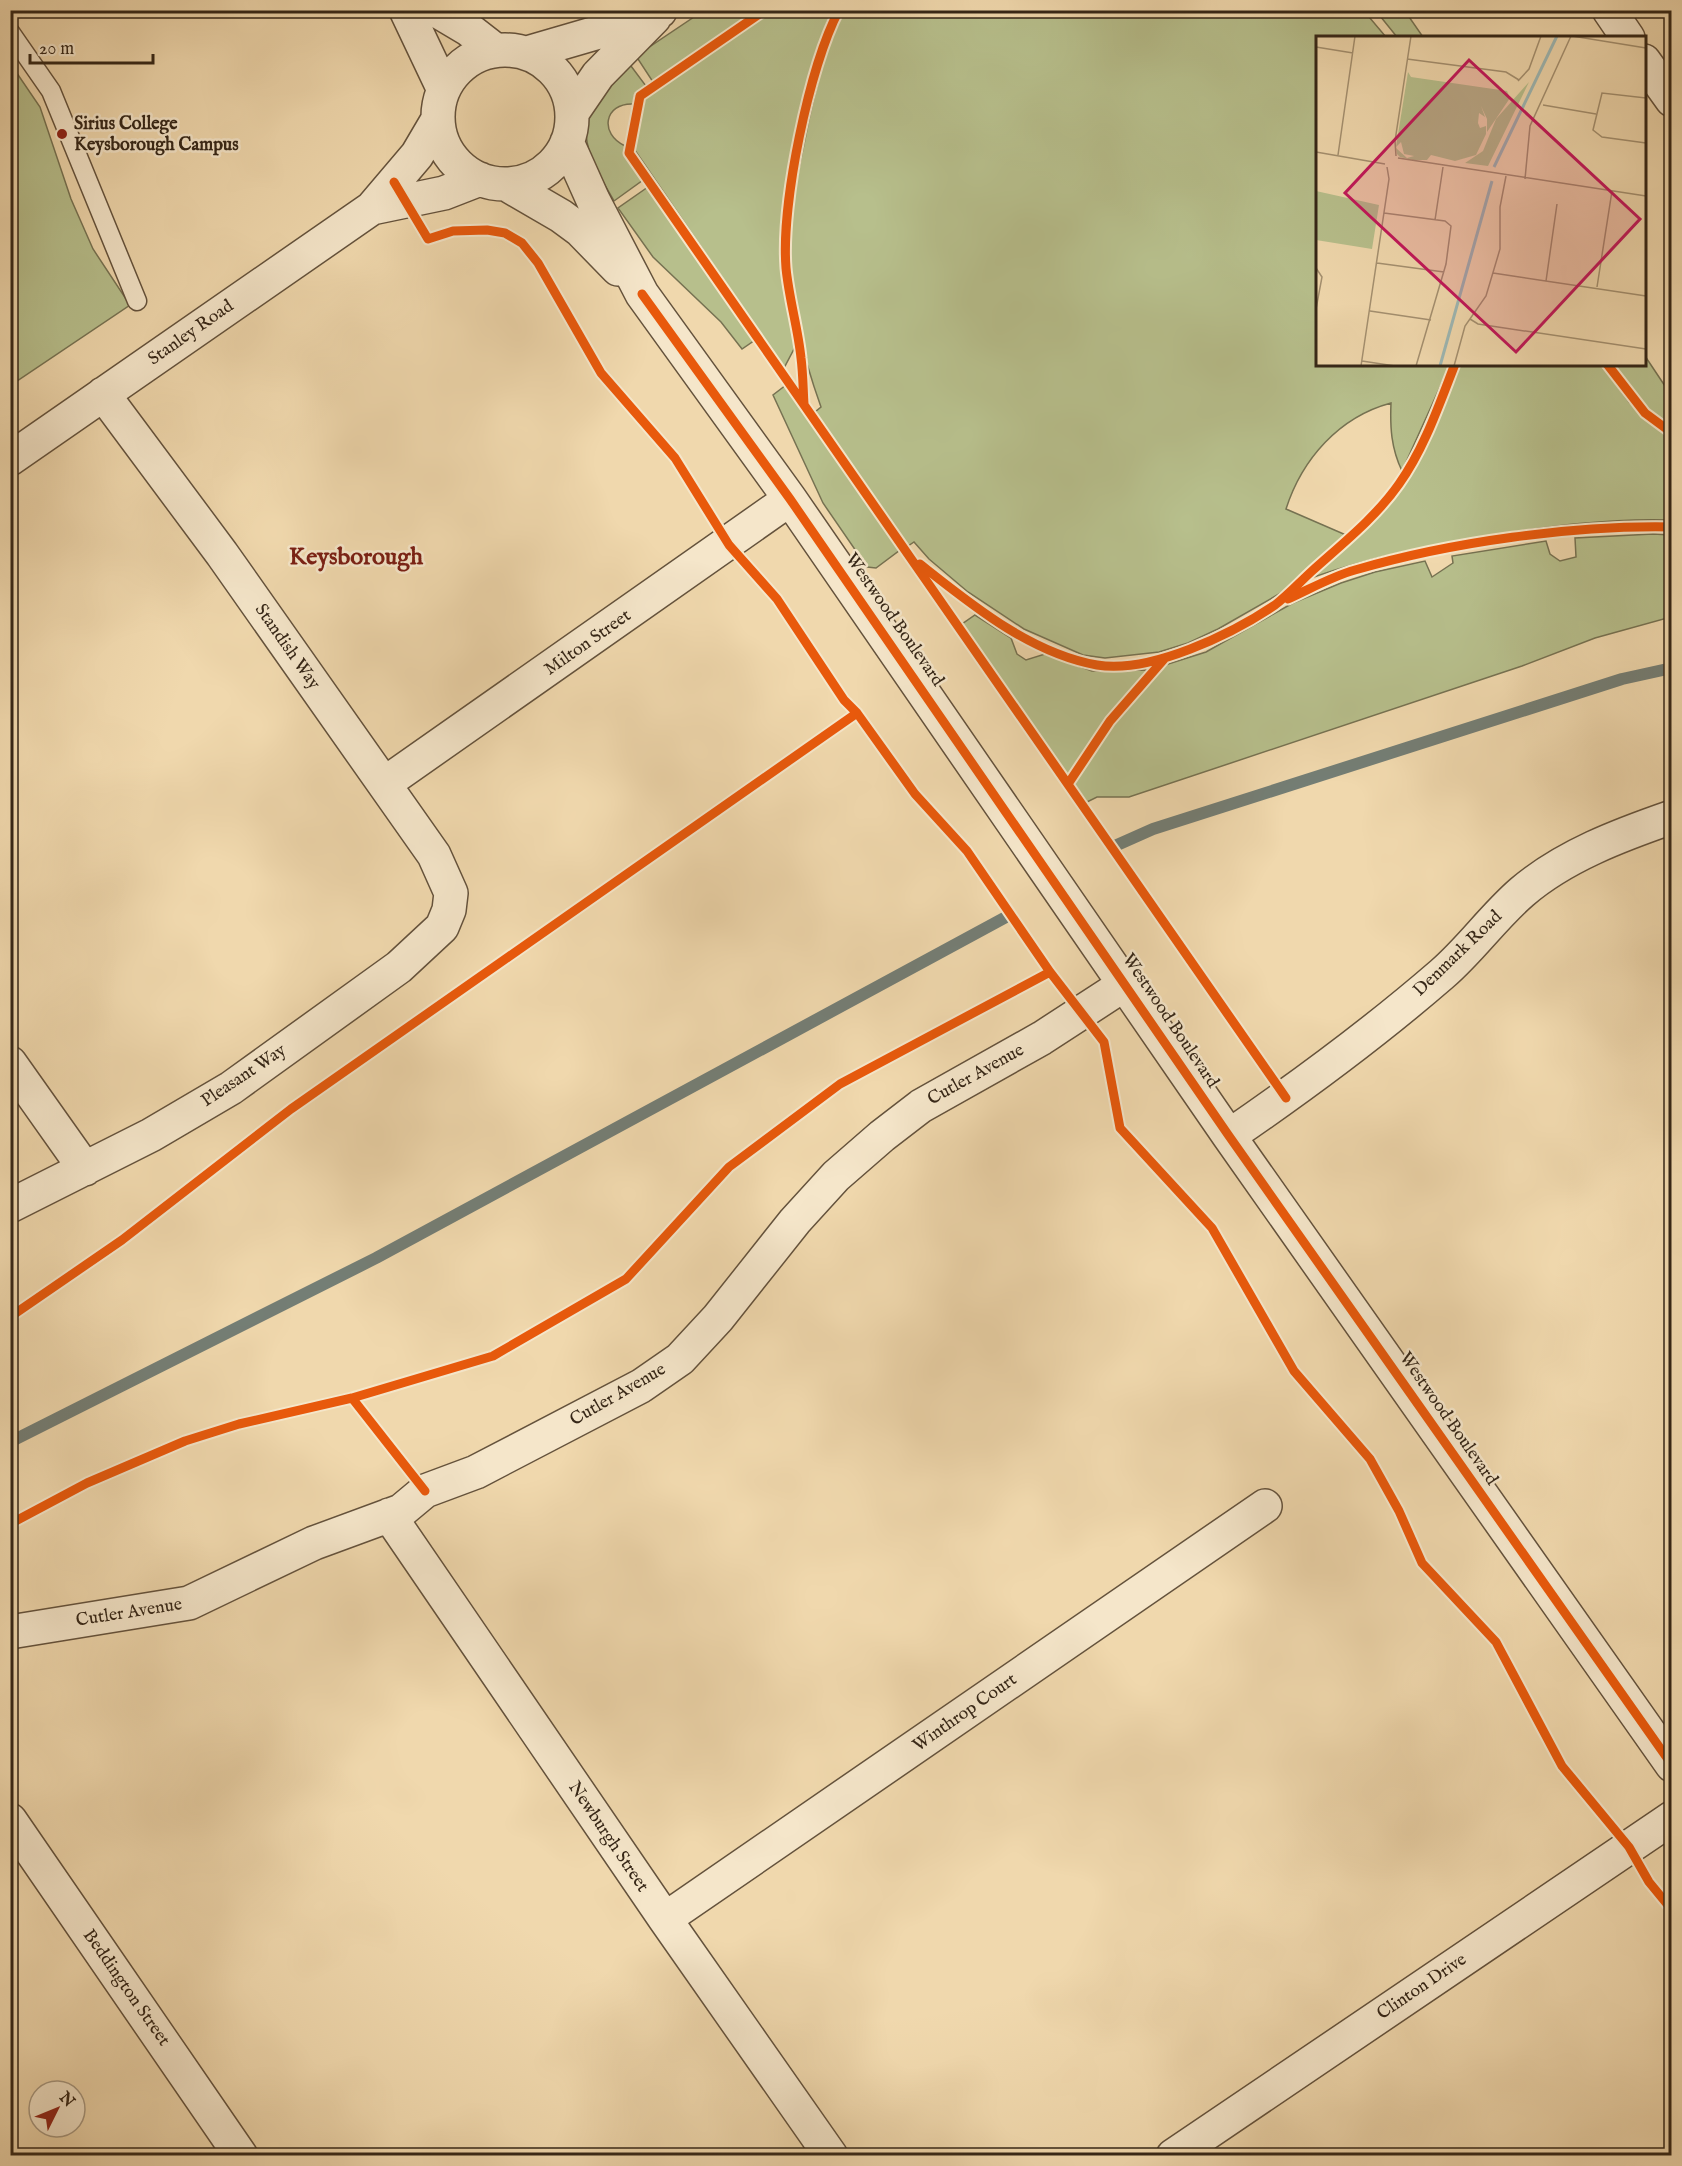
<svg xmlns="http://www.w3.org/2000/svg" width="1682" height="2166" font-family="'IM FELL English',serif">
  <style>
    .green { fill: #b7bf8c; stroke: #767252; stroke-width: 1.5 }
    .lines { fill: none; stroke-linecap: round; stroke-linejoin: round }
    .stream { stroke: #747e75; stroke-width: 12 }
    .lane-casing { stroke: #64523c; stroke-width: 21 }
    .street-casing { stroke: #64523c; stroke-width: 36 }
    .lane { stroke: #f5e6ca; stroke-width: 18 }
    .street { stroke: #f5e6ca; stroke-width: 33 }
    .cycleway-casing { stroke: #f5e6ca; stroke-width: 13 }
    .cycleway { stroke: #e8590c; stroke-width: 9 }
    .poi-dot { fill: #8f2418; stroke: #f5e6ca; stroke-width: 2 }
    .labels { text-anchor: middle; dominant-baseline: central; stroke-width: 5; stroke-linejoin: round; paint-order: stroke }
    .poi-label { font-size: 18px; font-weight: bold; fill: #352617; stroke: #f5e6ca; text-anchor: start }
    .street-label { font-size: 18px; fill: #352617; stroke: #f5e6ca }
    .district-label { font-size: 24px; font-weight: bold; fill: #7a1f14; stroke: #f5e6ca }
    .inset-river { fill: none; stroke: #9eb8b4; stroke-width: 3 }
    .inset-road { fill: none; stroke: #a59171; stroke-width: 1.5 }
    .view { fill: #c2185b; fill-opacity: 0.15; stroke: #c2185b; stroke-width: 3 }
    .inset-edge { fill: none; stroke: #352617; stroke-width: 3 }
  </style>
  <rect width="100%" height="100%" fill="#f0d8ad"/>
  <filter id="stains"><feTurbulence type="fractalNoise" baseFrequency=".00333" numOctaves="4"/><feColorMatrix values="0 0 0 0 .2 0 0 0 0 .09 0 0 0 0 .02 0 0 0 .5 -.17"/></filter>
  <radialGradient id="worn" r=".72"><stop offset=".6" stop-color="#630" stop-opacity="0"/><stop offset="1" stop-color="#630" stop-opacity=".3"/></radialGradient>
  <!-- green -->
  <path class="green" d="M703,11h53l-103,71 -17,-26z
    M770,11h61l-16,46 -31,147 -3,56 14,87 -11,21 -150,-219 11,-51z
    M842,11h522l22,26 -68,1v326l132,1 -48,106c-11,-23 -12,-44 -11,-68 -52,14 -89,56 -105,106l60,26 -60,55 -68,39 -30,14 -29,9 -54,6 -22,-3 -59,-26 -56,-37 -39,-33 -15,-17 -6,4 -93,-134 6,-5c-19,-53 -34,-114 -32,-170 2,-38 12,-76 19,-113 9,-39 17,-77 34,-113z
    M1376,11h29l18,26h-26z
    M628,62l18,24 -11,8 -2,10c-29,-1 -34,30 -8,42l-1,6 19,28 -29,21c-14,-25 -36,-57 -25,-87 5,-15 29,-39 39,-52z
    M10,63l30,44 31,92 22,50 37,56 -119,80z
    M648,187l107,153 -13,9 -21,-27 -68,-65 -35,-49z
    M1645,356l26,39v33l-26,-21 -33,-42 32,-1z
    M1458,365h144l27,37 42,38v80c-61,-2 -121,6 -182,16 -61,10 -120,21 -178,42l83,-80 33,-58z
    M786,385l114,165 -24,18 -9,-1 -44,-64 -50,-108z
    M1653,534l18,1v82l-76,21 -73,28 -393,131h-32l-10,5 -13,-18 26,-43 23,-30 42,-46 41,-13 87,-49 48,-20 34,-11 50,-11 7,16 21,-14 -1,-7 94,-15 4,13 10,7 16,-4 -1,-19z
    M975,615l36,23 6,16 9,6 19,-6 47,17 58,-1 -44,50 -38,57 -106,-153z"/>
  <g class="lines">
    <!-- stream -->
    <path class="stream" d="M1117,845l36,-16 469,-150 50,-11
      M10,1442l366,-184 630,-341"/>
    <!-- lane casing -->
    <g class="lane-casing">
      <path id="lane" d="M10,32l41,59 86,210"/>
    </g>
    <!-- street casing -->
    <g class="street-casing">
      <path id="street" d="M406,10l37,78
        M436,10l32,19 27,21
        M1609,10l19,28
        M438 117a67 67 0 1 1 134 0a67 67 0 1 1-134 0Z
        M527,53l103,-30 30,-12
        M1644,61l28,39
        M572,113l26,-38 56,-57
        M567,142l26,58 49,94 148,205 439,637 443,629
        M506,184l55,32 19,14 38,39
        M372,208l72,-15 36,-14
        M10,459l362,-251 45,-53 20,-34
        M384,784l406,-285
        M10,1063l75,106
        M1229,1136c73,-50 146,-104 213,-162 29,-25 51,-57 80,-82 42,-36 98,-57 150,-75
        M10,1206l141,-71 80,-47 168,-121 43,-40 7,-17 2,-17 -17,-38 -212,-301 -119,-160
        M389,1515l276,404 166,237
        M10,1632l179,-29 125,-60 87,-32 24,-20 51,-19 165,-86 39,-27 38,-41 77,-97 41,-45 46,-40 39,-30 121,-68 83,-54
        M10,1820l231,336
        M665,1919l600,-413
        M1173,2156l499,-338"/>
    </g>
    <!-- lane -->
    <use href="#lane" class="lane"/>
    <!-- street -->
    <use href="#street" class="street"/>
    <!-- cycleway casing -->
    <g class="cycleway-casing">
      <path id="cycleway" d="M765,10l-125,86 -11,57 657,945
        M394,182l34,57 25,-8 34,-1 18,3 17,10 16,20 63,110 74,85 54,87 48,54 67,101 13,13 58,81 52,57 83,121 54,70 16,86 92,100 82,143 76,88 29,52 23,52 74,79 66,124 67,81 20,35 23,28
        M642,294l148,205 439,637 443,629
        M1607,364l38,49 27,20
        M804,404c-1,-15 -1,-31 -3,-46 -3,-30 -12,-59 -15,-90 -5,-64 23,-201 53,-258
        M920,564c52,41 110,89 177,101 53,9 135,-31 178,-60 13,-10 25,-23 37,-34 30,-27 64,-54 87,-87 25,-35 40,-79 56,-120
        M1288,599c22,-10 45,-23 67,-29 96,-28 218,-45 317,-43
        M1068,784l42,-63 55,-63
        M10,1317l112,-77 169,-131 566,-396
        M352,1398l73,93
        M10,1524l77,-41 98,-42 54,-17 113,-26 141,-42 133,-77 103,-112 111,-83 210,-112"/>
    </g>
    <!-- cycleway -->
    <use href="#cycleway" class="cycleway"/>
  </g>
  <!-- markers -->
  <circle class="poi-dot" cx="62" cy="134" r="6"/>
  <g class="labels">
    <!-- poi labels -->
    <g class="poi-label">
      <text x="74" y="124">Sirius College<tspan x="74" dy="21">Keysborough Campus</tspan></text>
    </g>
    <!-- street labels -->
    <g class="street-label">
      <text transform="translate(191 333) rotate(-35)">Stanley Road</text>
      <text transform="translate(894 620) rotate(55)">Westwood Boulevard</text>
      <text transform="translate(588 643) rotate(-35)">Milton Street</text>
      <text transform="translate(287 647) rotate(55)">Standish Way</text>
      <text transform="translate(1458 954) rotate(-44)">Denmark Road</text>
      <text transform="translate(1170 1021) rotate(56)">Westwood Boulevard</text>
      <text transform="translate(976 1075) rotate(-29)">Cutler Avenue</text>
      <text transform="translate(244 1076) rotate(-34)">Pleasant Way</text>
      <text transform="translate(618 1395) rotate(-30)">Cutler Avenue</text>
      <text transform="translate(1448 1419) rotate(55)">Westwood Boulevard</text>
      <text transform="translate(129 1613) rotate(-9)">Cutler Avenue</text>
      <text transform="translate(965 1713) rotate(-35)">Winthrop Court</text>
      <text transform="translate(608 1837) rotate(56)">Newburgh Street</text>
      <text transform="translate(1422 1987) rotate(-34)">Clinton Drive</text>
      <text transform="translate(126 1988) rotate(55)">Beddington Street</text>
    </g>
    <!-- district labels -->
    <g class="district-label">
      <text x="356" y="557">Keysborough</text>
    </g>
  </g>
  <!-- overview -->
  <g transform="translate(1316 36)">
    <rect width="330" height="330" fill="#f0d8ad"/>
    <path d="M92,36l3,5 96,14 3,7 -23,34v-13l-6,-13 4,11 -6,-4 -1,10 2,5 6,-2v8l-10,21 -21,6 -24,-6 -4,5h-14l-13,-3 -3,-3 -1,-6 11,10 7,-2 -10,-2 -3,-12 -5,5zM213,46l-41,84 -23,-3 18,-12 13,-32zM0,155l63,14 -7,44 -56,-9z" fill="#b7bf8c"/>
    <path class="inset-river" d="M178,131l63,-131M124,330l52,-185"/>
    <path class="inset-road" d="M256,0l74,12M0,11l37,6M91,23l99,13 13,8M202,45l11,-12 12,-33M330,62l-44,-5 -9,37 9,7 44,6M227,69l53,9M0,116l69,12M22,119l17,-119M80,120l-1,-15 16,-105M82,122l248,38M209,143l5,-53 41,-90M68,177l61,8 6,5 -5,38 -30,102M119,184l8,-53M61,227l67,9M0,232l6,9 -6,32M177,237l153,23M230,245l11,-77M281,251l15,-96M54,275l61,9M154,283l8,5 168,25M46,325l33,5M45,330l28,-187 -2,-12M138,330l11,-40 21,-30 14,-47v-42l6,-31"/>
    <path class="view" d="M153,24l171,159 -124,133 -171,-159z"/>
    <rect width="330" height="330" class="inset-edge"/>
  </g>
  <!-- margin -->
  <rect width="1682" height="2166" fill="none" stroke="#f0d8ad" stroke-width="36"/>
  <rect x="12" y="12" width="1658" height="2142" fill="none" stroke="#352617" stroke-width="3"/>
  <rect x="18" y="18" width="1646" height="2130" fill="none" stroke="#352617" stroke-width="1.5"/>
  <!-- north arrow -->
  <g transform="translate(57 2109) rotate(47)"><circle r="28" fill="#f5e6ca" stroke="#a89982" stroke-width="1.5"/>
  <path d="M0-4.5L10 22L0 15L-10 22Z" fill="#8f2418"/>
  <text y="-9" font-size="16" font-weight="bold" text-anchor="middle" fill="#352617">N</text>
  </g>
  <!-- scale -->
  <path d="M30 54v9h123v-9" fill="none" stroke="#352617" stroke-width="3"/>
  <text x="39" y="54" font-size="18" fill="#352617" stroke="#f5e6ca" stroke-width="4.5" paint-order="stroke">20 m</text>
  <rect width="100%" height="100%" filter="url(#stains)"/>
  <rect width="100%" height="100%" fill="url(#worn)"/>
</svg>
